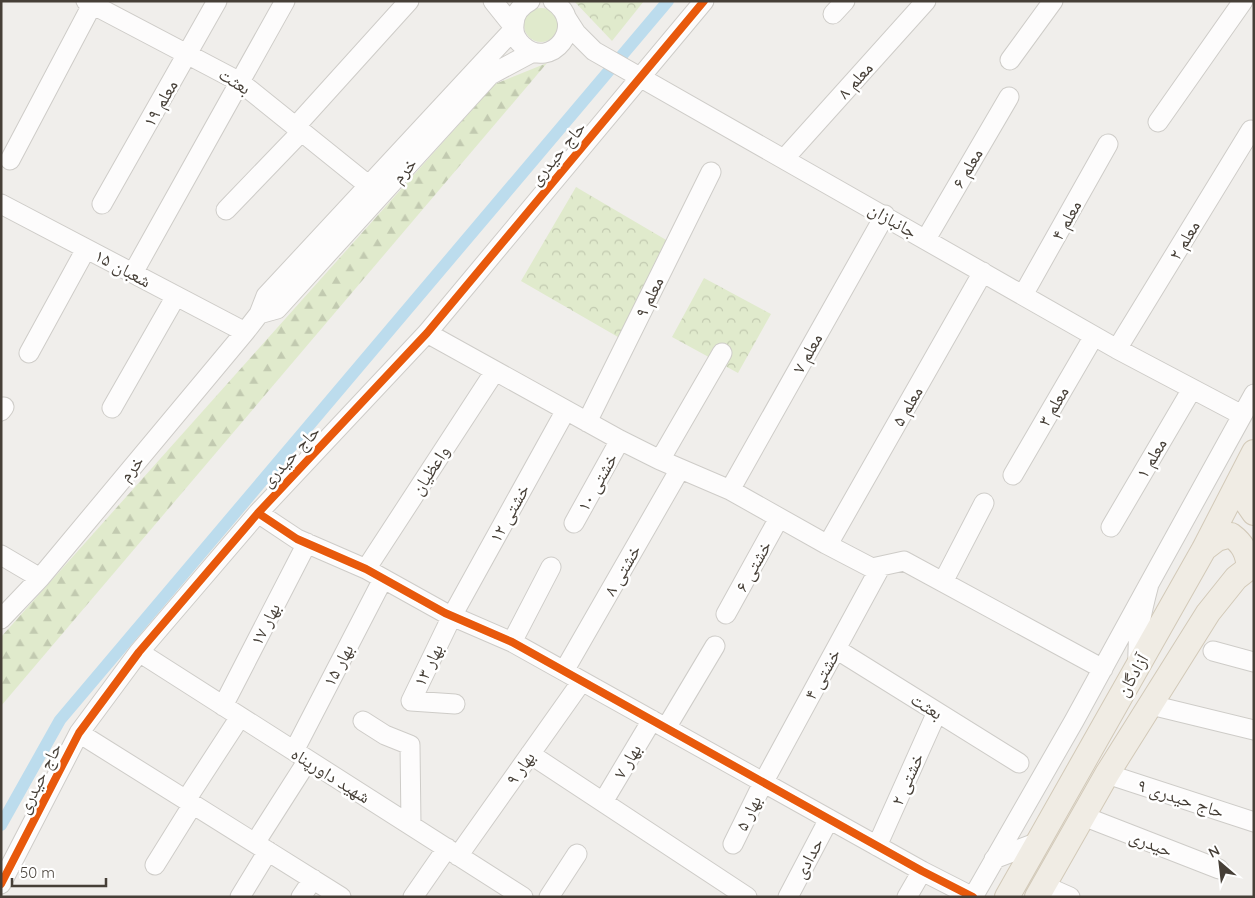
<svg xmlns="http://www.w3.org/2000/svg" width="1255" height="898" font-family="Quicksand,'Noto Naskh Arabic',sans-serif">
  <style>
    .grass { fill: #e0eacc }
    .forest { fill: url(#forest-firs) }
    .park { fill: url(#park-crowns) }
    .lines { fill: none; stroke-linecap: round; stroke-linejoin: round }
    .canal { stroke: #bcdced; stroke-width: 12 }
    .minor-casing { stroke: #ceccc8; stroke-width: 21 }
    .major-casing { stroke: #d2c9b8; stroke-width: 26 }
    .minor { stroke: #fdfcfc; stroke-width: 19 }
    .major { stroke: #f0ece4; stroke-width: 24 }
    .cycleway-casing { stroke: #fff; stroke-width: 11 }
    .cycleway { stroke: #e8590c; stroke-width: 8 }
    .labels { text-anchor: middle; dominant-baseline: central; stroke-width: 5; stroke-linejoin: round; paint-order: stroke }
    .street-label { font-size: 18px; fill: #463f37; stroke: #fff }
  </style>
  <defs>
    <pattern id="forest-firs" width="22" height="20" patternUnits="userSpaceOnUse" patternTransform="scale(1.25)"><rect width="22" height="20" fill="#e0eacc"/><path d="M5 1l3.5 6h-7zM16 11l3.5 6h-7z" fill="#c2cab0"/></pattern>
    <pattern id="park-crowns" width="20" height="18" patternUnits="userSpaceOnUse" patternTransform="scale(1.25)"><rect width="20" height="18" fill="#e0eacc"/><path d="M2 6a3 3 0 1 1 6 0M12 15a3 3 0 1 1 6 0" fill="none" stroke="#c2cab0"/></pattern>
  </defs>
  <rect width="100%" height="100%" fill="#f0eeeb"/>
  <!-- grass -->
  <path class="grass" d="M524 25a17 17 0 1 1 34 0a17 17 0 1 1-34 0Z"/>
  <!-- forest -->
  <path class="forest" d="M547,63l-546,643v-69l494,-553z"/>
  <!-- park -->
  <path class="park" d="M574,1h70l-32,40z
    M576,187l97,57 -55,93 -97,-56z
    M704,278l67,36 -33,59 -66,-36z"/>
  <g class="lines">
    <!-- canal -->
    <path class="canal" d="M1,825l59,-105 608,-719"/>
    <!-- minor casing -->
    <g class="minor-casing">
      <path id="minor" d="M86,1l154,81 128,103
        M493,1l20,25
        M530,1c-10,5 -16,14 -16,24 -1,8 3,16 9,21 27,25 66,-20 30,-45
        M833,14l12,-13
        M567,19l9,14 18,18 523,298 125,66
        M1010,60l43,-59
        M1158,122l85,-121
        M296,126l113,-125
        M784,159l142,-158
        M10,160l84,-159
        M1,204l244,128
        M102,204l115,-203
        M226,210l76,-79
        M926,239l83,-142
        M983,272l-152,267 -5,5 46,24 32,-7 199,108
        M133,273l152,-272
        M1023,295l85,-151
        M259,314l18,-5 213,-234 43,-23
        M427,333l193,107 40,20
        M1117,349l134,-219
        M29,353l57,-104
        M722,353l-62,107 70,30 96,54
        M112,408l64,-112
        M1,411l3,-4
        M587,422l124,-250
        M1013,475l81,-139
        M730,490l155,-275
        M258,513l39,26 69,30 79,44 67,29 410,229 51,26
        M574,523l46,-83
        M1111,527l81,-138
        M1,555l39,23
        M366,569l129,-198
        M943,582l41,-79
        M726,614l53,-96
        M1,619l39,-41 205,-246 14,-18 7,-18 248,-267
        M512,642l39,-75
        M836,649l183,114
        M1213,651l41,11
        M139,652l384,245
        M1138,664c-1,-32 3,-50 11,-80l105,-190
        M564,671l116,-202
        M455,704l-44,-3 41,-85 114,-206
        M1151,705l103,25
        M223,706l84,-163
        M363,721l22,14 25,10 1,80
        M666,728l49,-82
        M79,733l262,164
        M294,751l89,-172
        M530,754l217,143
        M1107,774l147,48
        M186,800l54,-83
        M603,802l49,-82
        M1083,816l136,53
        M255,843l53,-83
        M733,844l30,-61 118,-217
        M877,846l60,-134
        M458,856l124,-175
        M994,859l44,-17
        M155,865l38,-61
        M1,884l78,-151 60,-81 119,-139 169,-180 277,-332
        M1043,885l27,12
        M240,897l28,-46
        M301,897l12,-18
        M413,897l34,-49
        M549,897l28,-43
        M788,897l41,-78
        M907,897l15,-26
        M973,897l101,-176 75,-137"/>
    </g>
    <!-- major casing -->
    <g class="major-casing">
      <path id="major" d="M1246,469l-1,31 9,13
        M1204,549l13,-10 14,-4c12,9 16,17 18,32
        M1007,897l197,-348 50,-97
        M1037,897l70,-123 101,-161 28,-35 18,-14"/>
    </g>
    <!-- minor -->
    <use href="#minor" class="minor"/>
    <!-- major -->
    <use href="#major" class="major"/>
    <!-- cycleway casing -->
    <g class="cycleway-casing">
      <path id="cycleway" d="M258,513l39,26 69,30 79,44 67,29 410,229 51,26
        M1,884l78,-151 60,-81 119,-139 169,-180 277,-332"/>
    </g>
    <!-- cycleway -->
    <use href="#cycleway" class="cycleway"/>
  </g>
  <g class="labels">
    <!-- street labels -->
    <g class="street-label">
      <text transform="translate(855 80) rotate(-48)">معلم ۸</text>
      <text transform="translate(235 81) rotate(32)">بعثت</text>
      <text transform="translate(160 103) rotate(-60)">معلم ۱۹</text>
      <text transform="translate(557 153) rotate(-50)">حاج حیدری</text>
      <text transform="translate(967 168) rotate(-60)">معلم ۶</text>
      <text transform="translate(404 170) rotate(-48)">خرم</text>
      <text transform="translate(893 220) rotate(30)">جانبازان</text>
      <text transform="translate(1066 220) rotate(-61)">معلم ۴</text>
      <text transform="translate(1184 240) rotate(-59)">معلم ۲</text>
      <text transform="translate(123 268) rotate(28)">۱۵ شعبان</text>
      <text transform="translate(649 297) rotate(-64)">معلم ۹</text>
      <text transform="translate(807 353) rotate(-61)">معلم ۷</text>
      <text transform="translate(907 406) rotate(-60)">معلم ۵</text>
      <text transform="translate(1053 406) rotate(-60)">معلم ۳</text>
      <text transform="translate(290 456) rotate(-47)">حاج حیدری</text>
      <text transform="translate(1151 458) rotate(-60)">معلم ۱</text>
      <text transform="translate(131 468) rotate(-50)">خرم</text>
      <text transform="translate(430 470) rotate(-57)">واعظیان</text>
      <text transform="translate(597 482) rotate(-61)">خشتی ۱۰</text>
      <text transform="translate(509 513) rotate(-61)">خشتی ۱۲</text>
      <text transform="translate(753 566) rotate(-61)">خشتی ۶</text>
      <text transform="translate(622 570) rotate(-60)">خشتی ۸</text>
      <text transform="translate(265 624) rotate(-63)">بهار ۱۷</text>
      <text transform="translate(338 665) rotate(-62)">بهار ۱۵</text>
      <text transform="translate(428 665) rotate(-64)">بهار ۱۳</text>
      <text transform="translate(822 674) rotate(-61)">خشتی ۴</text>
      <text transform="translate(1132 675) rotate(-60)">آزادگان</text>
      <text transform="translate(927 706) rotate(32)">بعثت</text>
      <text transform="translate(627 761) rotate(-59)">بهار ۷</text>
      <text transform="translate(520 768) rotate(-55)">بهار ۹</text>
      <text transform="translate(331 775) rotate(32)">شهید داورپناه</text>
      <text transform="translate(39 778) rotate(-63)">حاج حیدری</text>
      <text transform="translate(907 779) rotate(-66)">خشتی ۲</text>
      <text transform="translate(1181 798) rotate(18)">حاج حیدری ۹</text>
      <text transform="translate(748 813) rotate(-64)">بهار ۵</text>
      <text transform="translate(1151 843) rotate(21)">حیدری</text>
      <text transform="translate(808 858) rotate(-62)">حدادی</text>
    </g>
  </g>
  <!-- border -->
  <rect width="1255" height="898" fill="none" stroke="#463f37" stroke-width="5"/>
  <!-- north arrow -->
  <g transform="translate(1220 863) rotate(332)" stroke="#ffffff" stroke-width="4" paint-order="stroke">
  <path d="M0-4L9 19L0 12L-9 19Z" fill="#463f37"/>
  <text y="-8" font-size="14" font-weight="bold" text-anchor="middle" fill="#463f37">N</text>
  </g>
  <!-- scale -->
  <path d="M12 878v8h94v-8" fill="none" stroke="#463f37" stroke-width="2.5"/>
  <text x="20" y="878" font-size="15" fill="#463f37" stroke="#ffffff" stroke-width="4" paint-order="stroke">50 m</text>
</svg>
